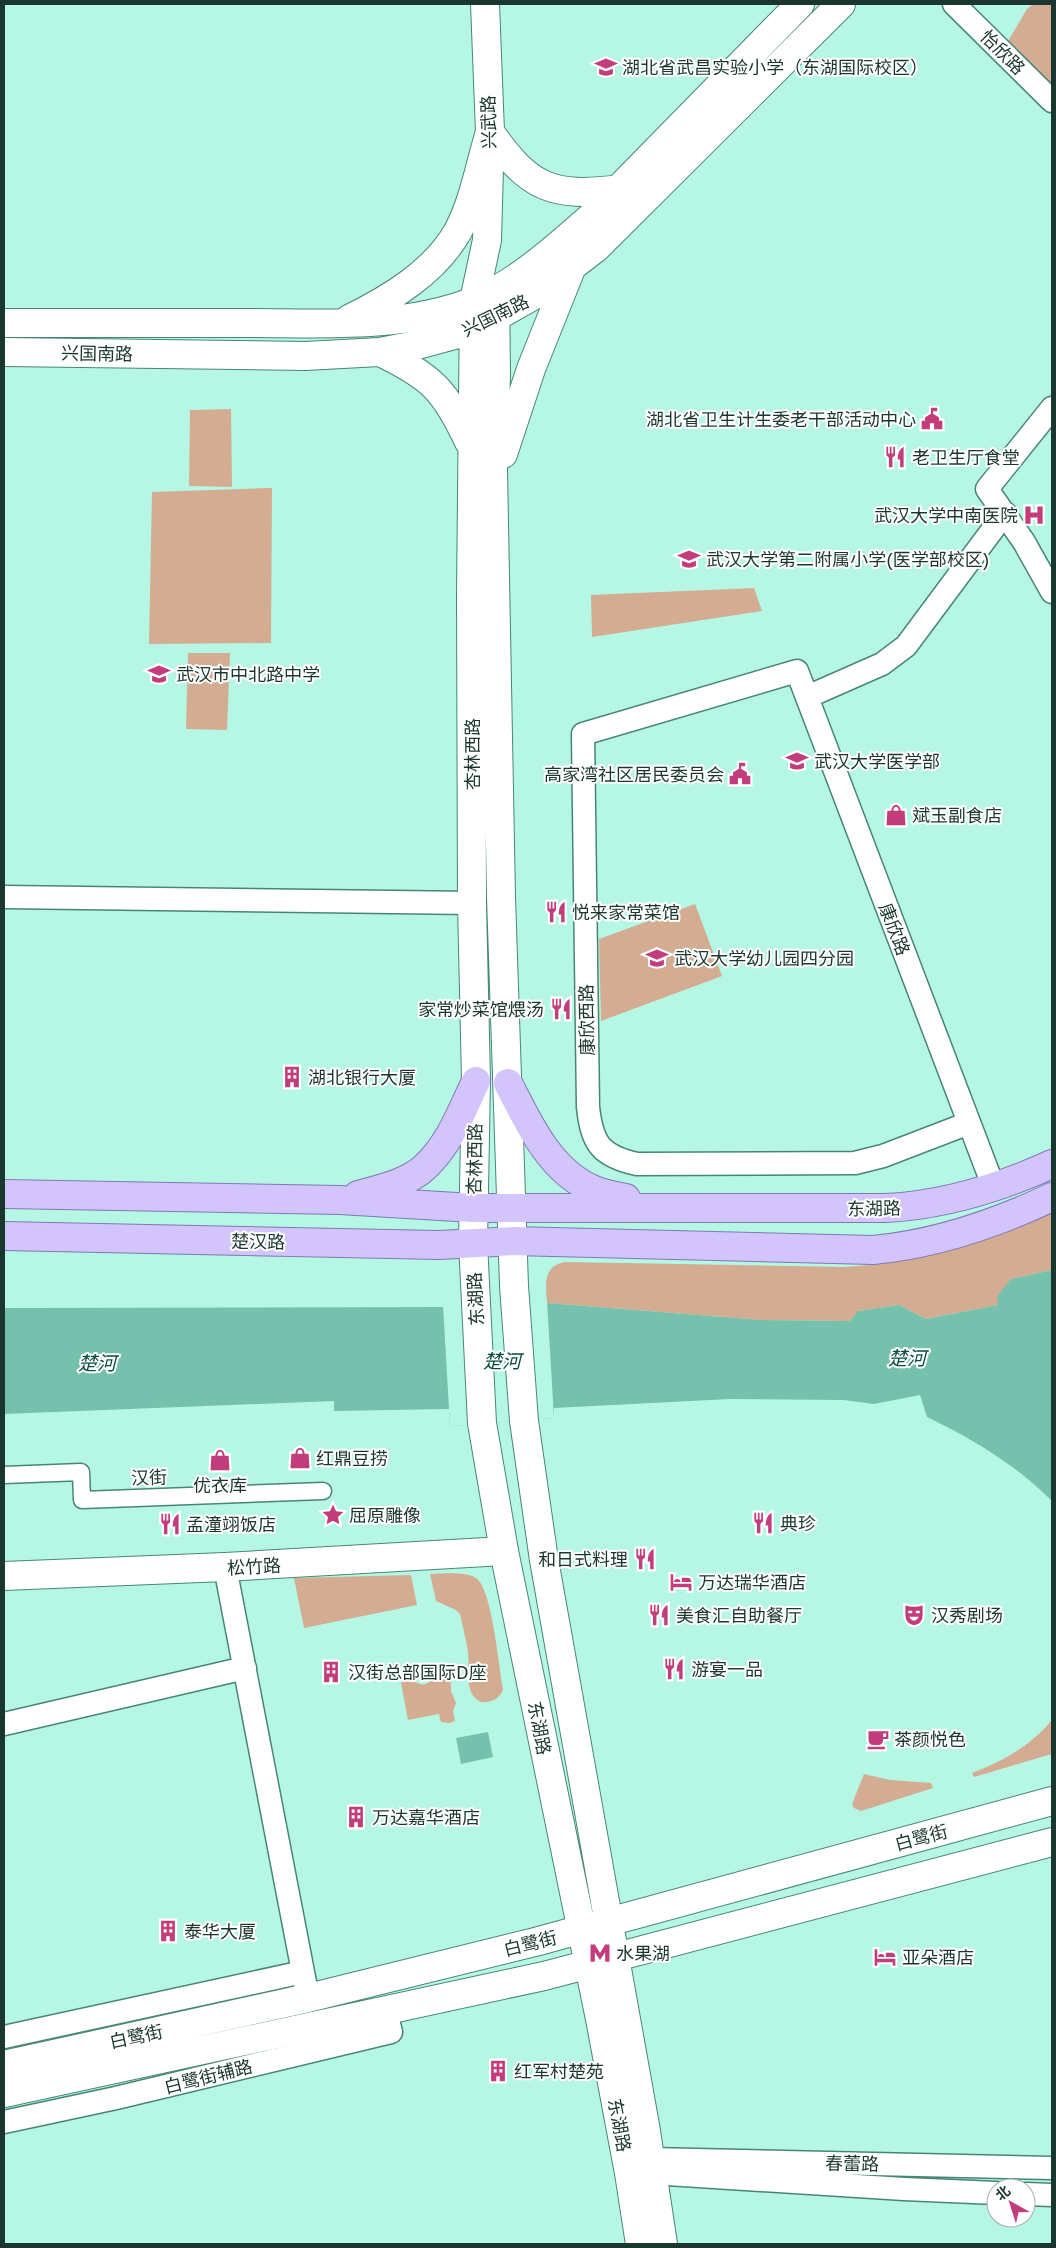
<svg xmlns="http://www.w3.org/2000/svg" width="1056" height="2248" font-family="'Golos Text','Noto Sans SC',sans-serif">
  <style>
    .green { fill: #d4ac92 }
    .water { fill: #76c1ad }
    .pier { fill: #b5f7e4 }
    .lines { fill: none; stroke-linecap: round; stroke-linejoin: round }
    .pedestrian-casing { stroke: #478676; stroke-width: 19 }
    .minor-casing { stroke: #478676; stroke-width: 25 }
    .tertiary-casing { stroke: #478676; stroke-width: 30 }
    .secondary-casing { stroke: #478676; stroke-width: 30 }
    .primary-casing { stroke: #7f79b2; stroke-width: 30 }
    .pedestrian { stroke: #fff; stroke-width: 16 }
    .minor { stroke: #fff; stroke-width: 22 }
    .tertiary { stroke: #fff; stroke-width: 28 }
    .secondary { stroke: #fff; stroke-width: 28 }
    .primary { stroke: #d3c4fb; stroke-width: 28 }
    .labels { text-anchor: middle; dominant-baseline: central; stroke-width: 4; stroke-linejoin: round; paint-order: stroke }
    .street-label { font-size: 18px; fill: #1b362f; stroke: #fff }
    .poi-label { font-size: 18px; fill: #1b362f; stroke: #fff; text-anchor: start }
    .water-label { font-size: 19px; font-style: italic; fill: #094c3f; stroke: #fff }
  </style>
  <rect width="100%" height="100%" fill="#b5f7e4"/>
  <!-- green -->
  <path class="green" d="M1033,4h19v87l-47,-45 22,-37z
    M231,409l1,78 -43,-1 1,-76z
    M272,488l-1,155 -122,1 3,-152z
    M754,588l8,23 -170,26 -1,-42z
    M188,653h42l-3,77 -41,-1z
    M695,904l27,72 -121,45 -2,-82z
    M1052,1212v58l-41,9 -13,26 -72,14 -27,-14 -40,6 -9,10 -89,-1 -214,-17c-1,-17 -5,-37 18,-41l281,5c73,-5 141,-23 206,-55z
    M430,1574c14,0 34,-3 46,4 16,10 23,90 27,111 -3,10 -12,14 -22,13 -18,-8 -11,-34 -13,-50 -2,-12 -5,-25 -8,-38l-4,-4 -20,-9z
    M411,1575l6,30 -113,23 -10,-50z
    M441,1671l7,2 3,4v14l5,12 -3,8 2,10 -5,2 -9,-1 -2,-8 -31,6 -7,-37 8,-5c18,13 19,4 32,-7z
    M1052,1720v34l-78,23 -2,-4c32,-12 58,-27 80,-53z
    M864,1774l26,6 41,3 2,5 -72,23 -7,-3 -2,-4z"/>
  <!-- water -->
  <path class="water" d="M1052,1270v231c-36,-36 -79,-62 -125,-84l-7,-22 -46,9 -31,-4 -113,-1 -176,9v10l-104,8 -1,-17 -115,2v-10l-330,13v-106l439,-1 104,-4 214,17 89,1 8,-10 41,-6 27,14 72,-14 -1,-9 14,-17z
    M488,1732l5,25 -32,7 -5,-26z"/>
  <!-- pier -->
  <path class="pier" d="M547,1301l7,117 -104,8 -7,-121z"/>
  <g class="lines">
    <!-- pedestrian casing -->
    <g class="pedestrian-casing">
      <path id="pedestrian" d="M4,1475l77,-3 1,28 241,-9"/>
    </g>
    <!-- minor casing -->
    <g class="minor-casing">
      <path id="minor" d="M954,4l98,97
        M1052,408l-65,81 37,53 28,50
        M807,697l75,-33 24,-18 99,-133
        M4,897l468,6
        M969,1123l-86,33 -28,7 -218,1c-37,-8 -45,-21 -49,-57l-5,-373 214,-63 197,517
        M225,1567l83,431
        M4,1724l241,-56
        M4,2037l299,-65
        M4,2122l112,-24 275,-66 -5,-20
        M651,2159l401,9
        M667,2174l237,15 92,4
        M1026,2194l26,1"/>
    </g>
    <!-- tertiary casing -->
    <g class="tertiary-casing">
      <path id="tertiary" d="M474,301l13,-61 3,-108 -5,-128
        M4,1576l221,-9 279,-16"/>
    </g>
    <!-- secondary casing -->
    <g class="secondary-casing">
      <path id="secondary" d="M490,132c39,56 62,66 130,57
        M495,291l1,84 -3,95 8,427 13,389 10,135 20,139 102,571 17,113
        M474,301l-3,294 1,308 4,178 -3,162 9,180 22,128 96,468 29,154 11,71
        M349,319c41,-20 86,-47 109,-88 16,-30 22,-67 32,-99
        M4,323c82,0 164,0 246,0 74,0 153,6 224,-22 42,-17 83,-54 116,-83l210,-214
        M4,352l301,4 75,-4 41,-8 52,-14 63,-36 60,-46 245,-244
        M380,352c52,25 65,38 89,90
        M503,454l28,-85 40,-100
        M4,2065l304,-67 227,-56 517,-141
        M4,2093l540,-117 508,-134"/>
    </g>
    <!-- primary casing -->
    <g class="primary-casing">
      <path id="primary" d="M508,1083c20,39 41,87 84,106 11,5 23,7 34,9
        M4,1194l336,6 133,8h413c59,-3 113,-20 166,-44
        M358,1195c22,-6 50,-12 67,-28 25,-23 37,-57 51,-86
        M4,1236l435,9 74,-4 360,9c64,-6 122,-26 179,-53"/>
    </g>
    <!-- pedestrian -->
    <use href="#pedestrian" class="pedestrian"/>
    <!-- minor -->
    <use href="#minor" class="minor"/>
    <!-- tertiary -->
    <use href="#tertiary" class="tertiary"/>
    <!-- secondary -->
    <use href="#secondary" class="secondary"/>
    <!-- primary -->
    <use href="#primary" class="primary"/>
  </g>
  <!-- icons -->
  <defs>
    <g id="school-bare" transform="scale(1.725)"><path d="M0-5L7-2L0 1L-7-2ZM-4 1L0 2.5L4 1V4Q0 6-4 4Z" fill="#c33d7d" stroke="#fff" stroke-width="2.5" paint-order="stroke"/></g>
    <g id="civic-bare" transform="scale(1.725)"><path d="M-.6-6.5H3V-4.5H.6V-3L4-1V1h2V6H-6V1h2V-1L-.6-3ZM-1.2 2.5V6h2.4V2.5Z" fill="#c33d7d" stroke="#fff" stroke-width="2.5" paint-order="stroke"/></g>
    <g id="restaurant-bare" transform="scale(1.725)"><path d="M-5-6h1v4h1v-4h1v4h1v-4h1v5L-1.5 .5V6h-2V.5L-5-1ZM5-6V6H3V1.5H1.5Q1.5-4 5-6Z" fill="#c33d7d" stroke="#fff" stroke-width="2.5" paint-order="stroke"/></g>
    <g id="hospital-bare" transform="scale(1.725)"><path d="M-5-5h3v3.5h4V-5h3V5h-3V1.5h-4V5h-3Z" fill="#c33d7d" stroke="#fff" stroke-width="2.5" paint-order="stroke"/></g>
    <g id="university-bare" transform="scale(1.725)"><path d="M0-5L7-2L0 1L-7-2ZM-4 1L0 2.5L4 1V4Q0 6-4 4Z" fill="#c33d7d" stroke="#fff" stroke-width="2.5" paint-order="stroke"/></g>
    <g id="shop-bare" transform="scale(1.725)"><path d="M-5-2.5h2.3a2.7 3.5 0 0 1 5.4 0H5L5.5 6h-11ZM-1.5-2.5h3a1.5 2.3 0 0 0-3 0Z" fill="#c33d7d" stroke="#fff" stroke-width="2.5" paint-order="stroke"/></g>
    <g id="building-bare" transform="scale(1.725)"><path d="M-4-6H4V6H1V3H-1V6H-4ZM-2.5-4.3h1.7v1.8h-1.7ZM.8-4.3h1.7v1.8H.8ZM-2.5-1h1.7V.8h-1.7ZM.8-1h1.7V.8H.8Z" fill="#c33d7d" stroke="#fff" stroke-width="2.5" paint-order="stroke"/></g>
    <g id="sight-bare" transform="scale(1.725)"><path d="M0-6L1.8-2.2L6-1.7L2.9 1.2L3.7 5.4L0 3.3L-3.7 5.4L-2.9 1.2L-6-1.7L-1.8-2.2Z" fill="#c33d7d" stroke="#fff" stroke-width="2.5" paint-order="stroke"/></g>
    <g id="hotel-bare" transform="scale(1.725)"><path d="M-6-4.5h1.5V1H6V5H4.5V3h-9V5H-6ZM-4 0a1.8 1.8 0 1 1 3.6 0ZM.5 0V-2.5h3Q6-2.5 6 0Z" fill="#c33d7d" stroke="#fff" stroke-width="2.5" paint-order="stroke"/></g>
    <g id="theatre-bare" transform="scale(1.725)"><path d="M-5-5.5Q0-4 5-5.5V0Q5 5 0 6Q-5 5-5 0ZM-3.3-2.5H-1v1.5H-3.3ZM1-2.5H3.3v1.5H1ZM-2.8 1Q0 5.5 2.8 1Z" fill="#c33d7d" stroke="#fff" stroke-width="2.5" paint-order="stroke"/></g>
    <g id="cafe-bare" transform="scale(1.725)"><path d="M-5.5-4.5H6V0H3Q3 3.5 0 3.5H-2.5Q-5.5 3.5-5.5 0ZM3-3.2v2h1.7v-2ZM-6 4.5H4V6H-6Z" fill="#c33d7d" stroke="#fff" stroke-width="2.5" paint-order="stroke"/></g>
    <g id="metro-bare" transform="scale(1.725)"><path d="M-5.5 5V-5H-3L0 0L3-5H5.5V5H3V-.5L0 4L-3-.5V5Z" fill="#c33d7d" stroke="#fff" stroke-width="2.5" paint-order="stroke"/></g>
  </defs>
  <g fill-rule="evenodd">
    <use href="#school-bare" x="606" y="67"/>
    <use href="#civic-bare" x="932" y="419"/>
    <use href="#restaurant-bare" x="895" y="457"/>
    <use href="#hospital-bare" x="1034" y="515"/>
    <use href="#school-bare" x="689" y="559"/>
    <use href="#school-bare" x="159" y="674"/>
    <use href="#university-bare" x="797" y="761"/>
    <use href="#civic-bare" x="740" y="774"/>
    <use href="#shop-bare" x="896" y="815"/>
    <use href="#restaurant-bare" x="556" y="912"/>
    <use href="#school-bare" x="657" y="958"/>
    <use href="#restaurant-bare" x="561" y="1009"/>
    <use href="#building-bare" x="292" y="1077"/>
    <use href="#shop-bare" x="300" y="1458"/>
    <use href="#shop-bare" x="220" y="1460"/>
    <use href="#sight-bare" x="333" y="1515"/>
    <use href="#restaurant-bare" x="763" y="1523"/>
    <use href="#restaurant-bare" x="170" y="1524"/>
    <use href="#restaurant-bare" x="645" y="1559"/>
    <use href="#hotel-bare" x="681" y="1582"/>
    <use href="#restaurant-bare" x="659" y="1615"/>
    <use href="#theatre-bare" x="914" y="1615"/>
    <use href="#restaurant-bare" x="674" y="1669"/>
    <use href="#building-bare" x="331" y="1672"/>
    <use href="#cafe-bare" x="878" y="1739"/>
    <use href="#building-bare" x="356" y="1817"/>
    <use href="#building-bare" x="168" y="1931"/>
    <use href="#metro-bare" x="600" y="1953"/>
    <use href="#hotel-bare" x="885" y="1957"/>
    <use href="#building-bare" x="498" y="2071"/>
  </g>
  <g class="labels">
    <!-- street labels -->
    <g class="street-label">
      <text transform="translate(1003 52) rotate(45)">怡欣路</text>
      <text transform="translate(488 122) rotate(-91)">兴武路</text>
      <text transform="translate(495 315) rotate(-26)">兴国南路</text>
      <text transform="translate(97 353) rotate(1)">兴国南路</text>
      <text transform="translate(472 754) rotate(-90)">杏林西路</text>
      <text transform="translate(895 929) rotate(69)">康欣路</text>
      <text transform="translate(586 1020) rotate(-91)">康欣西路</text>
      <text transform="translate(474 1159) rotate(-89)">杏林西路</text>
      <text transform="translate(874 1208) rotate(-1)">东湖路</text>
      <text transform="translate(258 1241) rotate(1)">楚汉路</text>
      <text transform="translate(475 1299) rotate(-93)">东湖路</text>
      <text transform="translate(149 1477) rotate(-2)">汉街</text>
      <text transform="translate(254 1566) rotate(-3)">松竹路</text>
      <text transform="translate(540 1728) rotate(79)">东湖路</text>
      <text transform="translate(921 1837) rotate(-15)">白鹭街</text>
      <text transform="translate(530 1943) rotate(-14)">白鹭街</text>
      <text transform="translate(136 2036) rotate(-12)">白鹭街</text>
      <text transform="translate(208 2076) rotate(-14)">白鹭街辅路</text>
      <text transform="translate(620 2125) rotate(79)">东湖路</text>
      <text transform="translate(852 2163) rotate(1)">春蕾路</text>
    </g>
    <!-- poi labels -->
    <g class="poi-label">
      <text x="622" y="67">湖北省武昌实验小学（东湖国际校区）</text>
      <text x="916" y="419" text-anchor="end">湖北省卫生计生委老干部活动中心</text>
      <text x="912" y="457">老卫生厅食堂</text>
      <text x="1018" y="515" text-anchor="end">武汉大学中南医院</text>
      <text x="706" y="559">武汉大学第二附属小学(医学部校区)</text>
      <text x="176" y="674">武汉市中北路中学</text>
      <text x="814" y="761">武汉大学医学部</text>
      <text x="724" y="774" text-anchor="end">高家湾社区居民委员会</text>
      <text x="912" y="815">斌玉副食店</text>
      <text x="572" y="912">悦来家常菜馆</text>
      <text x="674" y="958">武汉大学幼儿园四分园</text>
      <text x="544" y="1009" text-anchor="end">家常炒菜馆煨汤</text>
      <text x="308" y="1077">湖北银行大厦</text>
      <text x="316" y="1458">红鼎豆捞</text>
      <text x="220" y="1485" text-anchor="middle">优衣库</text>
      <text x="349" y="1515">屈原雕像</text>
      <text x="780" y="1523">典珍</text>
      <text x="186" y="1524">孟潼翊饭店</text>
      <text x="628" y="1559" text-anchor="end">和日式料理</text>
      <text x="698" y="1582">万达瑞华酒店</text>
      <text x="676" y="1615">美食汇自助餐厅</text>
      <text x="931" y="1615">汉秀剧场</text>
      <text x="691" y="1669">游宴一品</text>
      <text x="348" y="1672">汉街总部国际D座</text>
      <text x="894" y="1739">茶颜悦色</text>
      <text x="372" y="1817">万达嘉华酒店</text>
      <text x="184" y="1931">泰华大厦</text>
      <text x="616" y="1953">水果湖</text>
      <text x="902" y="1957">亚朵酒店</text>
      <text x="514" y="2071">红军村楚苑</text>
    </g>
    <!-- water labels -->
    <g class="water-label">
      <text x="907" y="1357">楚河</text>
      <text x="502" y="1360">楚河</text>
      <text x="97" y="1362">楚河</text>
    </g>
  </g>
  <!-- border -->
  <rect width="1056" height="2248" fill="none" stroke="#1b362f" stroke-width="10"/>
  <!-- north arrow -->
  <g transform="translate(1011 2203) rotate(321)"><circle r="24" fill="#ffffff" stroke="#a4afac"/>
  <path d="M0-4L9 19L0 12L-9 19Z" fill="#c33d7d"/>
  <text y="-8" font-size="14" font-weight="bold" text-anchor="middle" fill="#1b362f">北</text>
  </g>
</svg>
